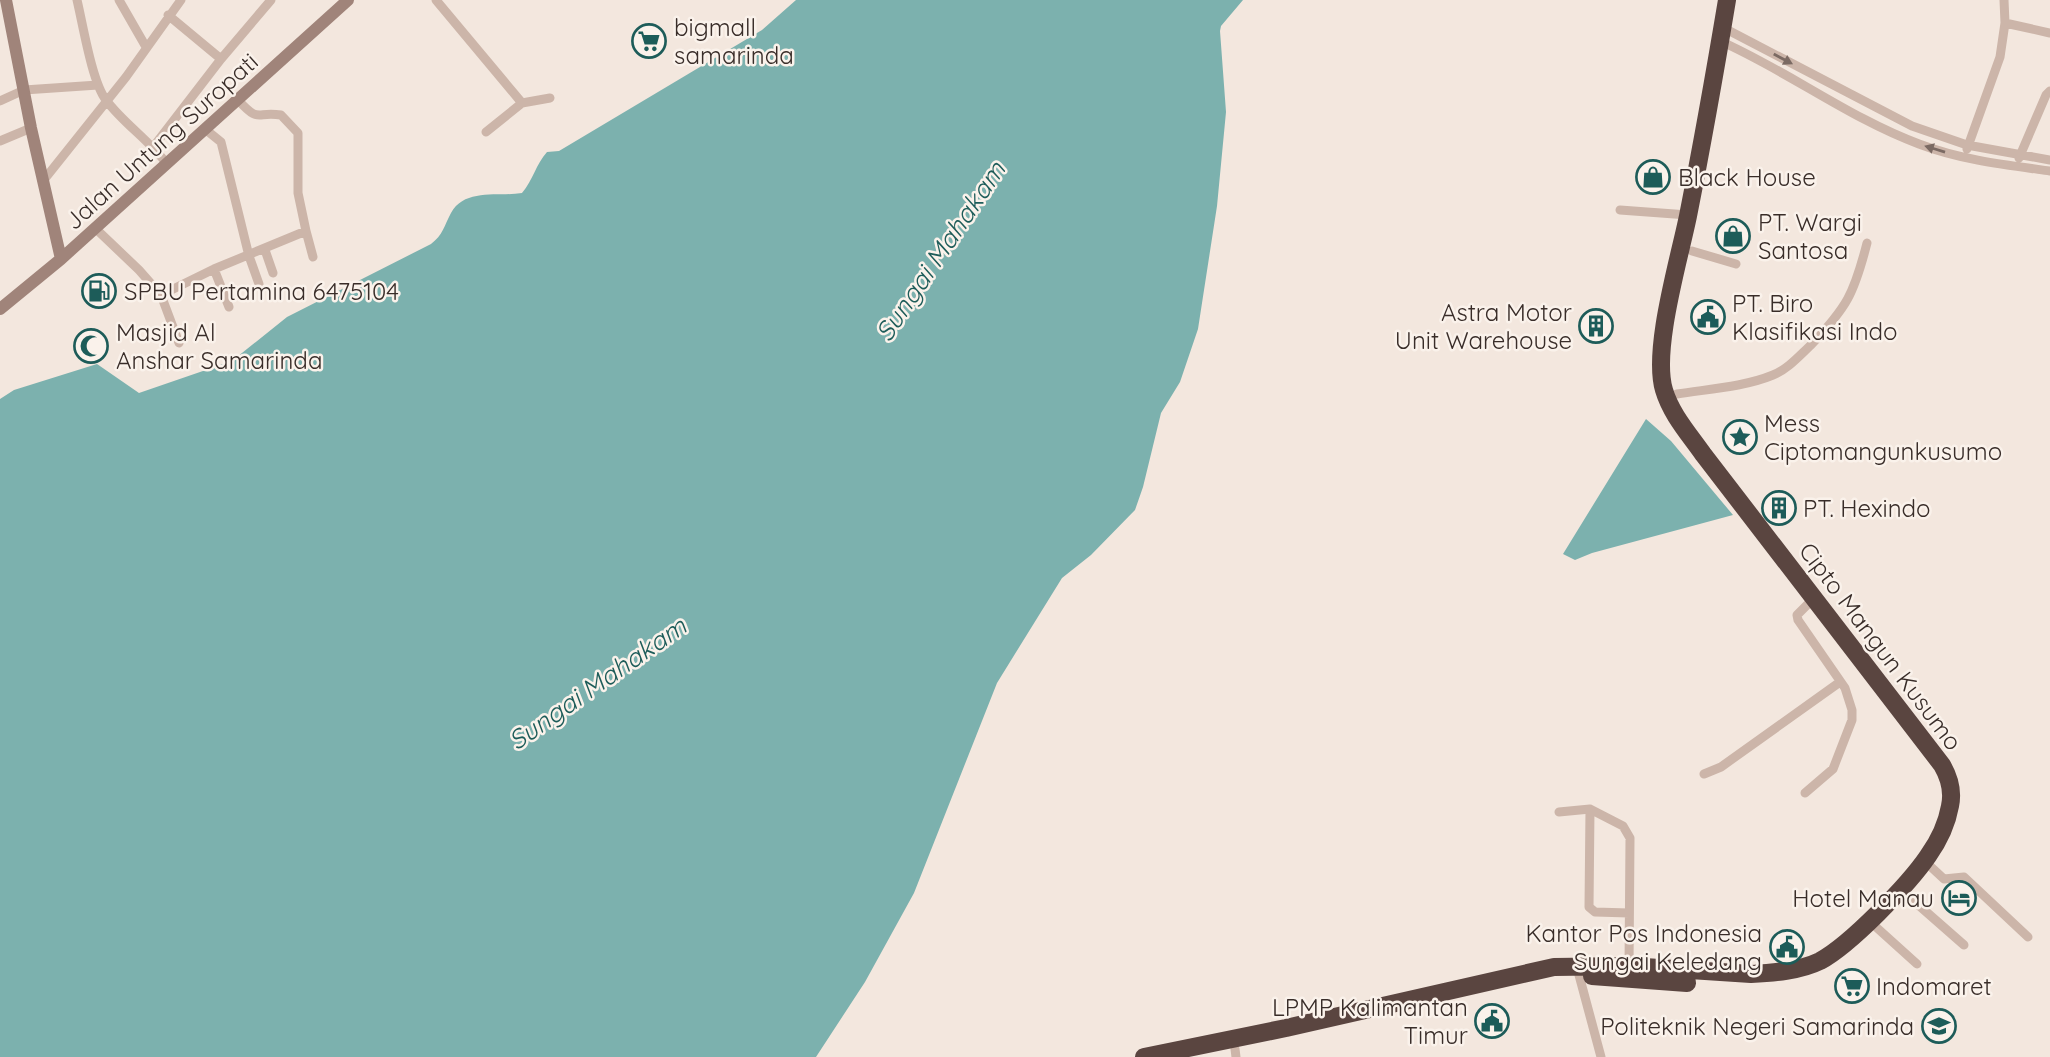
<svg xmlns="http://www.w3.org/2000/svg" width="2050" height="1057" font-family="Quicksand,sans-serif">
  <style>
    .water { fill: #7cb1ae }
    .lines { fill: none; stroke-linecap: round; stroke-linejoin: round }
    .street { stroke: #ccb5a9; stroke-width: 9 }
    .secondary { stroke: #a0847a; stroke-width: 12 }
    .highway { stroke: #5a4540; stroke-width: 18 }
    .oneway { fill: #7b6a63 }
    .labels { text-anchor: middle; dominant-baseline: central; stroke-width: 5; stroke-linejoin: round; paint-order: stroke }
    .poi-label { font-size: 24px; fill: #392d29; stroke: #faf2eb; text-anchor: start }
    .street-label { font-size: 24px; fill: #392d29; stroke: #faf2eb }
    .water-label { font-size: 26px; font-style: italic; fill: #1d5c59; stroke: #faf2eb }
  </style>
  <rect width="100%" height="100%" fill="#f3e7de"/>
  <!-- water -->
  <path class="water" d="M796,0h447l-22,26 -1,5 6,81 -9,94 -19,123 -18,53 -19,31 -18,74 -8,23 -44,45 -29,23 -65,105 -83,210 -49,89 -49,75h-816v-658l14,-9 83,-26 42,29 93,-32 55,-44 144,-73c12,-9 13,-18 20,-31 14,-25 47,-16 71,-20 11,-13 14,-29 25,-41l12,-1 203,-121z
    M1646,419l25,22 62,74 -141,38 -17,7 -12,-6z"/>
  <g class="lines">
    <!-- street -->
    <path class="street" d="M77,0c6,25 15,82 29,100 17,23 43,40 61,64
      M119,0l27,47
      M436,0l86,103
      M168,15l53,44
      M2005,23l45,10
      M1722,27l190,99 55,19 83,15
      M1720,41c68,30 129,77 199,103 42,16 87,21 131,27
      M238,100c22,24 17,11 43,15l17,18v60l8,38
      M0,101l24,-11 74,-5
      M205,129l16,13 28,114 10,28
      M486,132l36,-29 28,-5
      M0,141l31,-13
      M154,146l67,-87 50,-59
      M1967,149l33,-92 5,-34 -1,-23
      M2019,158l27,-63 4,-4
      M43,181l83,-104 55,-77
      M1620,210l68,5
      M95,228l44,42 22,25 18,48
      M265,250l8,23
      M1692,251l44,13
      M214,269l15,38
      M161,295l53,-26 92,-38 7,26
      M1677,394c31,-5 67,-7 96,-19 15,-6 26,-19 38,-30 36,-38 43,-51 56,-102
      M1704,774l17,-7 119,-85
      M1805,793l28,-24 19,-49v-10l-7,-22 -47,-68 -1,-5 17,-17
      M1590,809l-1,98 6,5 34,1
      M1559,812l31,-3 33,17 7,12 -1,129
      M1930,866l14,13 20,-2 64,60
      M1907,895l57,50
      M1876,927l41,37
      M1579,975l22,82
      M1235,1049l1,8"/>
    <!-- secondary -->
    <path class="secondary" d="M6,0l25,128 30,131
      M0,309l61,-50 287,-259"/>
    <!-- highway -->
    <path class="highway" d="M1592,976l95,7
      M1144,1057l142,-29 268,-61 75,-1 122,8c22,-1 49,-3 69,-13 30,-16 89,-77 108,-105 10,-14 19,-33 22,-50 3,-14 -1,-29 -8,-41l-239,-311c-14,-20 -32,-40 -39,-64 -12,-40 15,-130 24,-174 14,-71 27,-144 39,-216"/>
  </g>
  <!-- one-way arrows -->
  <defs><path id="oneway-solid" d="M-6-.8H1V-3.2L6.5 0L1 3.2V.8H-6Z" transform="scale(1.75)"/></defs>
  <g class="oneway">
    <use href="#oneway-solid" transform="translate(1783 59) rotate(28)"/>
    <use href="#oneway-solid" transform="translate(1935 149) rotate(-163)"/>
  </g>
  <!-- icons -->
  <defs>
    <g id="supermarket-ring" transform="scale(1.75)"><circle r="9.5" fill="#faf2eb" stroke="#1d5c59" stroke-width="1.5"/><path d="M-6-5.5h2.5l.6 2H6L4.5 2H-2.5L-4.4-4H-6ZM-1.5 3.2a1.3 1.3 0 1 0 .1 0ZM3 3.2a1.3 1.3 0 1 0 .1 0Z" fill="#1d5c59"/></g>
    <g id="shop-ring" transform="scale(1.75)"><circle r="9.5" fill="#faf2eb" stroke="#1d5c59" stroke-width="1.5"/><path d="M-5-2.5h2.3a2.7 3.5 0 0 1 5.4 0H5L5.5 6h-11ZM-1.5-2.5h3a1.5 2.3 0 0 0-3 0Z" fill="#1d5c59"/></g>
    <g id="fuel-ring" transform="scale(1.75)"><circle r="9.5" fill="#faf2eb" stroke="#1d5c59" stroke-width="1.5"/><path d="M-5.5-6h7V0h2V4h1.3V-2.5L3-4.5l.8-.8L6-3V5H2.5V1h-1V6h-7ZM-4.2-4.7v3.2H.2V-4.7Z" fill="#1d5c59"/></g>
    <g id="civic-ring" transform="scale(1.75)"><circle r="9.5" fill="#faf2eb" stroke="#1d5c59" stroke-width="1.5"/><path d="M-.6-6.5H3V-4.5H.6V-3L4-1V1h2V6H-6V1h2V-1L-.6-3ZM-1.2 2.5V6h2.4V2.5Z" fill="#1d5c59"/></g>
    <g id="building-ring" transform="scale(1.75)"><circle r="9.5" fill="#faf2eb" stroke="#1d5c59" stroke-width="1.5"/><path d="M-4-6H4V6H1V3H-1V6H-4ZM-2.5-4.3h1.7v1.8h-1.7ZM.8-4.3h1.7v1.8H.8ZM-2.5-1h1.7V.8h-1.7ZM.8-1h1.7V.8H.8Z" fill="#1d5c59"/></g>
    <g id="mosque-ring" transform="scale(1.75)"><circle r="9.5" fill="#faf2eb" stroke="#1d5c59" stroke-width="1.5"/><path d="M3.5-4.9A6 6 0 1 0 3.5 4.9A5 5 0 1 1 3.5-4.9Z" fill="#1d5c59"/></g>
    <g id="sight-ring" transform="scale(1.75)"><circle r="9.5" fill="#faf2eb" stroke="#1d5c59" stroke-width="1.5"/><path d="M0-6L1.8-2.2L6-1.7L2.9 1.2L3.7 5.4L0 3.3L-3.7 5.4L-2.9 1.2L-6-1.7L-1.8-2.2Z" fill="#1d5c59"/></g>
    <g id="hotel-ring" transform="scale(1.75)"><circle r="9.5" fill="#faf2eb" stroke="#1d5c59" stroke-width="1.5"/><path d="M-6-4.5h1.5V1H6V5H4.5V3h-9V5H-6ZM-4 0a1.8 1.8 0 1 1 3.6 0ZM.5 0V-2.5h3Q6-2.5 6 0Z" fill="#1d5c59"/></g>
    <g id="university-ring" transform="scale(1.75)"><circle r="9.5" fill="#faf2eb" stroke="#1d5c59" stroke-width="1.5"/><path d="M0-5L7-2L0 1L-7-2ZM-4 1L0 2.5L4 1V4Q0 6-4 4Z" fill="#1d5c59"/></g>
  </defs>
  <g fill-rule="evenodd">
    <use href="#supermarket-ring" x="649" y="41"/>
    <use href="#shop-ring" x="1653" y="177"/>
    <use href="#shop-ring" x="1733" y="236"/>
    <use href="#fuel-ring" x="99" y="291"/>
    <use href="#civic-ring" x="1708" y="317"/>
    <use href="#building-ring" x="1596" y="326"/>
    <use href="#mosque-ring" x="91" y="346"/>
    <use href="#sight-ring" x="1740" y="437"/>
    <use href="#building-ring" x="1779" y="508"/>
    <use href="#hotel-ring" x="1959" y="898"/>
    <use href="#civic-ring" x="1787" y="947"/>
    <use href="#supermarket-ring" x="1852" y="986"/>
    <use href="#civic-ring" x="1492" y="1021"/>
    <use href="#university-ring" x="1939" y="1026"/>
  </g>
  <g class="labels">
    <!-- poi labels -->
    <g class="poi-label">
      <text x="674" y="27">bigmall<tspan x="674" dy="28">samarinda</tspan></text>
      <text x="1678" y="177">Black House</text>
      <text x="1758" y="222">PT. Wargi<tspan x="1758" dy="28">Santosa</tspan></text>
      <text x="124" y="291">SPBU Pertamina 6475104</text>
      <text x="1732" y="303">PT. Biro<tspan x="1732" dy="28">Klasifikasi Indo</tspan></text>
      <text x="1572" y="312" text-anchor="end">Astra Motor<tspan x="1572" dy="28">Unit Warehouse</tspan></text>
      <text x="116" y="332">Masjid Al<tspan x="116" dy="28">Anshar Samarinda</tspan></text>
      <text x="1764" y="423">Mess<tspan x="1764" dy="28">Ciptomangunkusumo</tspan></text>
      <text x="1803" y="508">PT. Hexindo</text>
      <text x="1934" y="898" text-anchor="end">Hotel Manau</text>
      <text x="1762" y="933" text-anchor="end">Kantor Pos Indonesia<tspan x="1762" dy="28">Sungai Keledang</tspan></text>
      <text x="1876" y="986">Indomaret</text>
      <text x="1468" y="1007" text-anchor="end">LPMP Kalimantan<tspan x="1468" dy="28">Timur</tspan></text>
      <text x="1914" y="1026" text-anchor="end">Politeknik Negeri Samarinda</text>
    </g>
    <!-- street labels -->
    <g class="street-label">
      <text transform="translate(161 141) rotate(-42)">Jalan Untung Suropati</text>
      <text transform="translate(1881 646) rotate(53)">Cipto Mangun Kusumo</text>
    </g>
    <!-- water labels -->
    <g class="water-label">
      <text transform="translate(940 251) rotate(-56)">Sungai Mahakam</text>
      <text transform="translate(597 683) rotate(-35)">Sungai Mahakam</text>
    </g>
  </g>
</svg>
